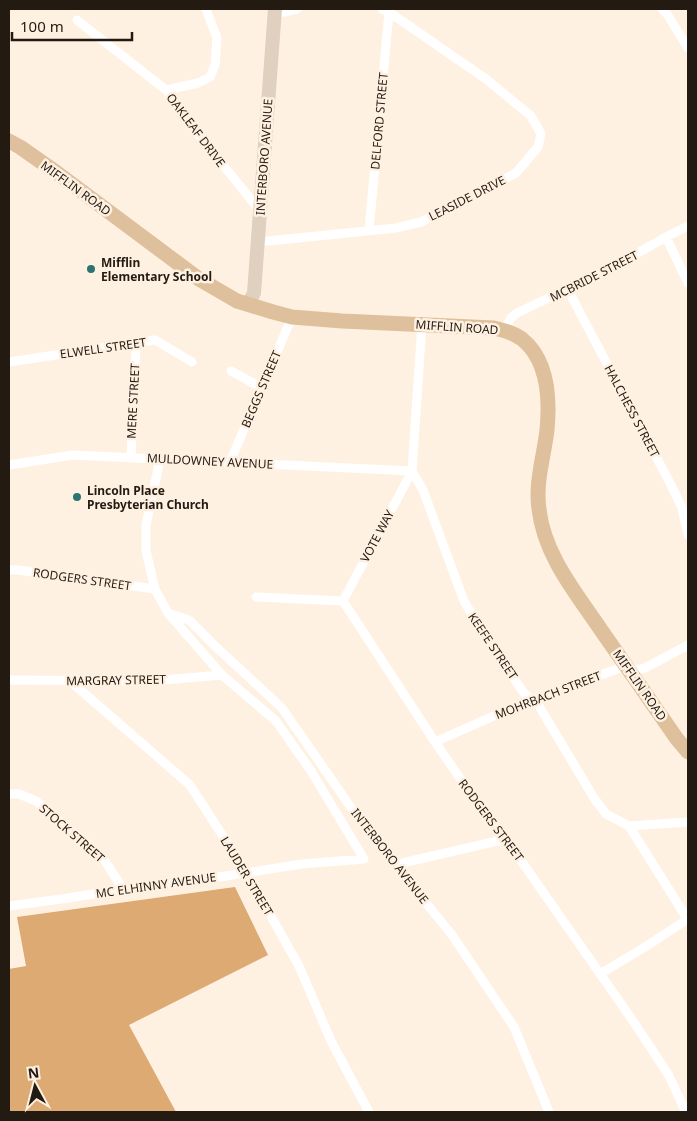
<svg xmlns="http://www.w3.org/2000/svg" width="697" height="1121" font-family="'Noto Sans',sans-serif">
  <style>
    .forest { fill: #dcaa72 }
    .lines { fill: none; stroke-linecap: round; stroke-linejoin: round }
    .street { stroke: #fff; stroke-width: 9 }
    .secondary { stroke: #dfd0bf; stroke-width: 14 }
    .primary { stroke: #dfc09c; stroke-width: 15 }
    .poi-dot { fill: #2a7472; stroke: #fff1e2; stroke-width: 2 }
    .labels { text-anchor: middle; dominant-baseline: central; stroke-width: 5; stroke-linejoin: round; paint-order: stroke }
    .street-label { font-size: 12px; fill: #231b12; stroke: #fff1e2 }
    .poi-label { font-size: 12px; font-weight: bold; fill: #231b12; stroke: #fff1e2; text-anchor: start }
  </style>
  <rect width="100%" height="100%" fill="#fff1e2"/>
  <!-- forest -->
  <path class="forest" d="M235,887l33,68 -139,70 47,87h-167v-143l17,-3 -9,-49z"/>
  <g class="lines">
    <!-- street -->
    <path class="street" d="M662,9l5,5 21,34
      M275,14l22,-5
      M77,20l89,70 13,16 4,9 77,96
      M166,90l32,-7 12,-6 5,-12 2,-27 -11,-29
      M369,230l20,-218
      M666,237l22,46
      M258,242l138,-14 25,-6 95,-49 22,-26 3,-13 -10,-18 -45,-37 -97,-67 -7,-3
      M568,290l102,193 12,25 6,27
      M422,324l-10,147 11,19 41,111 21,36 39,56 15,13 55,92 12,16 23,12 59,94
      M504,330l7,-12 6,-5 98,-47 51,-29 22,-11
      M9,362l146,-22 37,22
      M231,371l31,17
      M131,457l5,-113
      M230,462l62,-145
      M9,465l64,-10 339,16 -69,130
      M9,570h9l137,19
      M256,597l87,4 92,141 51,74 20,23 125,179 37,56 18,38
      M168,613l21,7 26,26 67,62 88,127 28,29 12,19 42,52 62,92 35,85
      M9,680l142,1 71,-6
      M70,681l120,104 56,87 53,94 33,77 37,69
      M435,742l97,-43 8,-1 35,-14 51,-18 10,4 9,-2 43,-23
      M9,794h10l17,7 52,43 17,17 18,28
      M629,826l59,-4
      M398,864l108,-25
      M9,906l60,-8 54,-9 64,-7 115,-18 62,-5 -53,-88 -35,-50 -54,-46 -54,-62 -13,-24 -9,-38v-26l14,-65
      M600,974l45,-27 43,-28"/>
    <!-- secondary -->
    <path class="secondary" d="M248,304l6,-11 21,-284"/>
    <!-- primary -->
    <path class="primary" d="M9,141l11,6 37,26 142,106 38,22 36,11 19,5 50,4 152,7c9,2 20,5 28,11 26,21 28,60 25,91 -3,26 -12,53 -8,79 5,46 37,84 62,121 25,36 51,73 76,109l11,13"/>
  </g>
  <!-- markers -->
  <g class="poi-dot">
    <circle cx="91" cy="269" r="5"/>
    <circle cx="77" cy="497" r="5"/>
  </g>
  <g class="labels">
    <!-- street labels -->
    <g class="street-label">
      <text transform="translate(379 121) rotate(-85)">DELFORD STREET</text>
      <text transform="translate(196 130) rotate(53)">OAKLEAF DRIVE</text>
      <text transform="translate(264 157) rotate(-86)">INTERBORO AVENUE</text>
      <text transform="translate(76 188) rotate(36)">MIFFLIN ROAD</text>
      <text transform="translate(467 198) rotate(-27)">LEASIDE DRIVE</text>
      <text transform="translate(594 276) rotate(-27)">MCBRIDE STREET</text>
      <text transform="translate(457 327) rotate(4)">MIFFLIN ROAD</text>
      <text transform="translate(103 348) rotate(-8)">ELWELL STREET</text>
      <text transform="translate(261 389) rotate(-67)">BEGGS STREET</text>
      <text transform="translate(133 401) rotate(-87)">MERE STREET</text>
      <text transform="translate(632 411) rotate(62)">HALCHESS STREET</text>
      <text transform="translate(210 461) rotate(3)">MULDOWNEY AVENUE</text>
      <text transform="translate(377 536) rotate(-62)">VOTE WAY</text>
      <text transform="translate(82 579) rotate(8)">RODGERS STREET</text>
      <text transform="translate(493 646) rotate(56)">KEEFE STREET</text>
      <text transform="translate(116 680) rotate(-1)">MARGRAY STREET</text>
      <text transform="translate(640 685) rotate(55)">MIFFLIN ROAD</text>
      <text transform="translate(548 695) rotate(-21)">MOHRBACH STREET</text>
      <text transform="translate(491 820) rotate(53)">RODGERS STREET</text>
      <text transform="translate(72 833) rotate(41)">STOCK STREET</text>
      <text transform="translate(390 856) rotate(52)">INTERBORO AVENUE</text>
      <text transform="translate(247 876) rotate(59)">LAUDER STREET</text>
      <text transform="translate(156 885) rotate(-8)">MC ELHINNY AVENUE</text>
    </g>
    <!-- poi labels -->
    <g class="poi-label">
      <text x="101" y="262">Mifflin<tspan x="101" dy="14">Elementary School</tspan></text>
      <text x="87" y="490">Lincoln Place<tspan x="87" dy="14">Presbyterian Church</tspan></text>
    </g>
  </g>
  <!-- border -->
  <rect width="697" height="1121" fill="none" stroke="#231b12" stroke-width="20"/>
  <!-- north arrow -->
  <g transform="translate(35 1086) rotate(353)" stroke="#fff1e2" stroke-width="4" paint-order="stroke">
  <path d="M0-4L9 19L0 12L-9 19Z" fill="#231b12"/>
  <text y="-8" font-size="14" font-weight="bold" text-anchor="middle" fill="#231b12">N</text>
  </g>
  <!-- scale -->
  <path d="M12 32v8h120v-8" fill="none" stroke="#231b12" stroke-width="2.5"/>
  <text x="20" y="32" font-size="15" fill="#231b12" stroke="#fff1e2" stroke-width="4" paint-order="stroke">100 m</text>
</svg>
